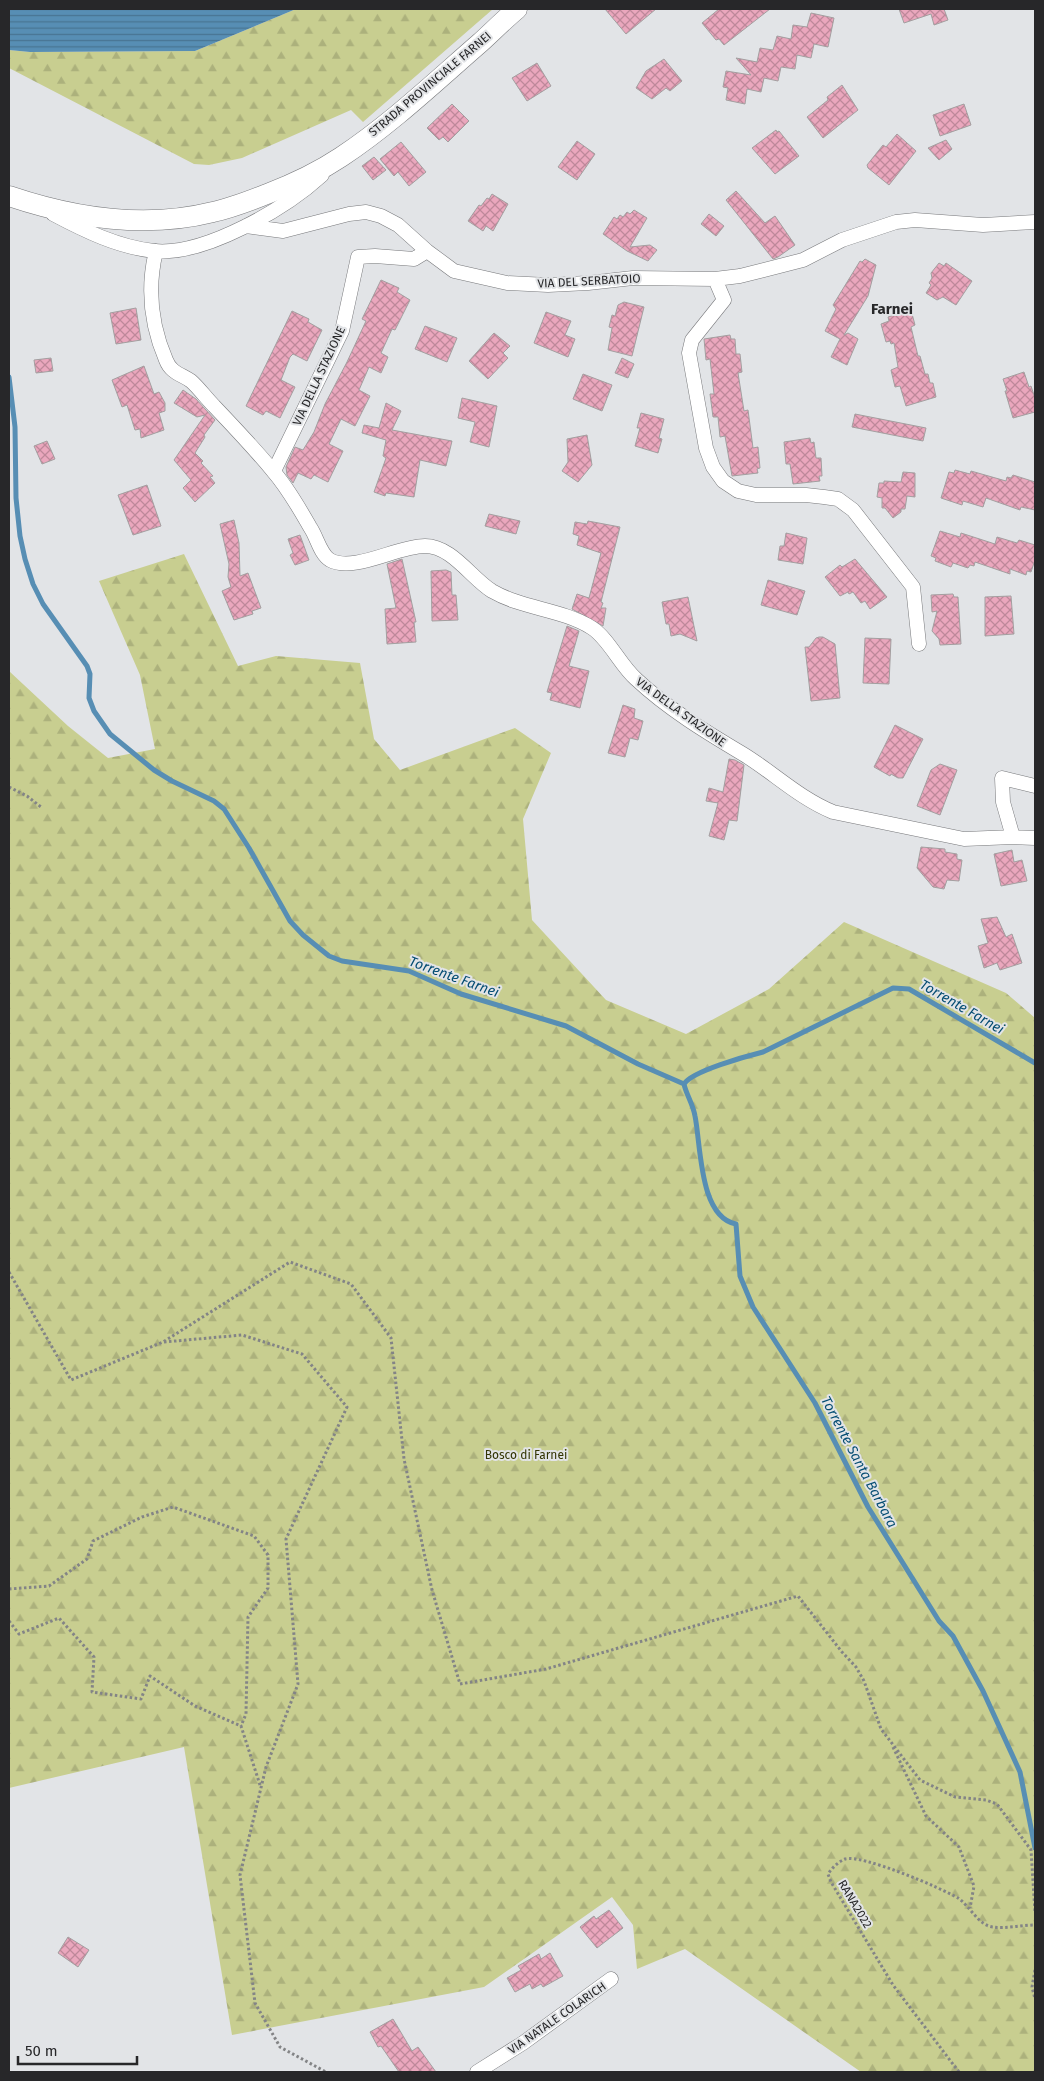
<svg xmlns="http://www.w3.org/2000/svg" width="1044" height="2081" font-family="'Fira Sans',sans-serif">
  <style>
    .forest { fill: url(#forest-firs) }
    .water { fill: url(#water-rules) }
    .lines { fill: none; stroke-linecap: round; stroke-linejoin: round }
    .stream { stroke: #578eb4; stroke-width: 5 }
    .building { fill: url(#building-cross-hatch); stroke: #a39fa0 }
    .street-casing { stroke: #77787b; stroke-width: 15 }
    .secondary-casing { stroke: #77787b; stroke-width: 21 }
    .path { stroke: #838486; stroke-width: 3; stroke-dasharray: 2.5 2.5; stroke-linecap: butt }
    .street { stroke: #fff; stroke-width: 14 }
    .secondary { stroke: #fff; stroke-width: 20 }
    .labels { text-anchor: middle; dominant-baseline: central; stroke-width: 4; stroke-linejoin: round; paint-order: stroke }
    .street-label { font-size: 12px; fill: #272729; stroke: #e2e4e7 }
    .park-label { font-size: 12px; fill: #323402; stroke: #e2e4e7 }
    .water-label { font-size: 14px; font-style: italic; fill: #054d73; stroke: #e2e4e7 }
    .quarter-label { font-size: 15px; font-weight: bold; fill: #272729; stroke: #e2e4e7 }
  </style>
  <defs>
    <pattern id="forest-firs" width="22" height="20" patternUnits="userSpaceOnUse" patternTransform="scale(1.25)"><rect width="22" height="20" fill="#c8ce90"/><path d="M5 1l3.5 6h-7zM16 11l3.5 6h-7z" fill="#acb17c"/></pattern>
    <pattern id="water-rules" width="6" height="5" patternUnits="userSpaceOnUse" patternTransform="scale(1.25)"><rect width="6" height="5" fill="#578eb4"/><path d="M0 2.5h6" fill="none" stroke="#487492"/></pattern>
    <pattern id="building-cross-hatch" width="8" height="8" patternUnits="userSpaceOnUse" patternTransform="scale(1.25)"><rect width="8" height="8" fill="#eaa7bd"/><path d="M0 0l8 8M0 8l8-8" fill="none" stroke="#be889a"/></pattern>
  </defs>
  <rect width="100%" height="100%" fill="#e2e4e7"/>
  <!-- forest -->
  <path class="forest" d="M296,9h197l-130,113 -12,-12 -109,48 -33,7 -15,-1 -185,-96v-18l21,2 165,-1z
    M184,554l54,112 38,-10 84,7 14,76 26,31 115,-42 36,25 -28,66 9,101 74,80 80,34 83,-45 75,-67 162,71 29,25v1054h-174l-176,-123 -48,20 -4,-44 -21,-28 -128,90 -252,48 -48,-288 -175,41v-1117l59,55 40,32 47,-9 -15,-74 -41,-94z"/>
  <!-- water -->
  <path class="water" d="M9,9h287l-101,42 -165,1 -21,-2z"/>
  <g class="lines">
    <!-- stream -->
    <path class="stream" d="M9,377l6,50 1,71 4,38 5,23 8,25 10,20 44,62 3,8 -1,24 5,13 16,23 44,36 18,11 42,20 10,8 25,39 41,73 13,14 26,21 13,5 67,10 52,23 105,32 72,38 46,20c8,-13 63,-28 79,-32l130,-64 16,1 126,74
      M684,1084c2,10 9,20 11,32 6,29 4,101 41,108l4,52 13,31 62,96 53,104 71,114 14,15 30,55 37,81 15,76"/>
  </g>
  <!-- building -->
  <path class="building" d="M605,9h51l-30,25z
    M719,9h51l-46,36 -5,-6 -3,1 -14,-17z
    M899,9h45l4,11 -14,5 -3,-11 -27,9z
    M811,13l23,5 -6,29 -14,-3 -3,14 -14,-3 -2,14 -14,-2 -3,14 -14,-3 -3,14 -14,-3 -2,15 -19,-4 2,-12 -5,-1 3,-16 25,4 -15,-17 21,4 3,-14 13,2 4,-14 14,3 2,-14 14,2z
    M664,59l18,22 -12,10 -4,-3 -14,11 -16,-11 10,-17z
    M537,63l14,23 -24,15 -15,-23z
    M842,85l16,25 -35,28 -16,-21 21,-17 -1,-3z
    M452,104l17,17 -21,21 -5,-5 -4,3 -12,-12z
    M964,104l7,21 -31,11 -7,-21z
    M776,130l1,2 2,-1 20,25 -24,18 -23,-26z
    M897,134l19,17 -27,34 -21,-17 -1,-3 16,-20 3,2z
    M946,140l6,9 -13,11 -11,-12z
    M577,141l18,13 -18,26 -19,-13z
    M401,142l25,30 -17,14 -11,-14 -4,4 -14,-17z
    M374,157l12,13 -13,10 -11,-14z
    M736,191l29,32 10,-7 20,29 -17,12 -5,2 -47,-59z
    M492,194l16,10 -15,27 -7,-5 -3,5 -15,-10 11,-16 2,1 6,-8 2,1z
    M634,210l13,8 -17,29 20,-2 7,5 -9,11 -21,-10 -24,-17 11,-17 3,2 3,-4 3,2 4,-5 3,2z
    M709,214l15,12 -8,10 -15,-12z
    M865,259l11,6 -8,31 -24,39 4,-2 10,6 -11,26 -16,-8 9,-18 -15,-8 11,-22 -3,-4 27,-44 2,1z
    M939,263l5,3 2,-3 26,18 -16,24 -13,-8 -6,3 -11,-7 5,-8 -2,-2 3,-5 -1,-5z
    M381,280l18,8 -2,4 13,8 -15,30 -3,-1 -11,24 7,4 -7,16 -12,-6 -10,23 11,6 -15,30 -14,-7 -12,25 14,7 -15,31 -14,-7 -3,4 -13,-6 -5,10 -6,-8 -1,-8 9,-20 8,3 11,-18 11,-28 22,-42 19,-41 -4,-2z
    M624,302l20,5 -12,49 -24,-6 4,-22 -3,-1 3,-12 3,1 3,-11z
    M136,308l5,32 -25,4 -6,-31z
    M911,310l4,15 -4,2 7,29h2l5,18h3l2,9h3l3,14 -30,9 -6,-20 -5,1 -4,-17 7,-3 -4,-24 -3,1 -1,-3 -4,1 -5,-18 8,-3 -1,-4z
    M292,311l17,8 -1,3 14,8 -15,31 -14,-7 -3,3 -9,23 14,7 -15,31 -14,-7 -3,4 -17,-9z
    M546,312l25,9 -6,14 10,4 -7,18 -34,-14z
    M425,326l32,12 -10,24 -32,-13z
    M494,333l16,13 -7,7 5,5 -20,21 -19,-18z
    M730,335l1,4h4l1,15h4l2,18 -4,1 6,38 4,-1 5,38 5,-1 2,21 -3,1 1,4 -26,3 -7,-40 -5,1 -2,-20h-5l-3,-23h4l-4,-35 -4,1 -2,-21z
    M51,358l2,13 -17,2 -2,-13z
    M622,358l12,6 -6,14 -13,-5z
    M144,366l10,28 5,-2 6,11v8l-6,2 5,17 -23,8 -1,-9 -5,1 -8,-25 -5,2 -10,-27z
    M1024,372l5,15 2,-1 4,12v14l-22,6 -8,-27h2l-4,-12z
    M583,374l29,11 -10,26 -29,-12z
    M183,390l13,9 19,21 -11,15 1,2 -10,16 8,8 -2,2 12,13 -3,1 5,6 -20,19 -12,-14 8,-8 -17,-20 31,-45 -8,2 -23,-14z
    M462,398l35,8 -8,41 -19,-5 5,-20 -17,-4z
    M386,403l15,8 -9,19 60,11 -6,25 -26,-6 -6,37 -28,-4 -1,3 -11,-4 12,-34 -3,-2 3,-16 -24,-7 2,-8 15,3z
    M641,413l23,6 -5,19 3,1 -4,14 -23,-7 5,-18h-3z
    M855,414l71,14 -3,13 -71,-14z
    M587,435l5,30 -14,17 -16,-11 6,-9 -1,-23z
    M810,438l1,5 3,-1 2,16h5l1,18h-3l1,5 -27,3 -3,-20h-4l-2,-22z
    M47,441l8,18 -13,5 -8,-18z
    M955,470l15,4 1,-3 35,10 1,-4 4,1 2,-3 22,7v28l-14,-3 -1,3 -34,-12 -3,9 -20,-6 -1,4 -21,-7 8,-26 5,1z
    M903,472l12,1v24l-8,-1 -2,13h-4v3l-8,6 -8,-10h-3v-10l-5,-1 2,-14h5v-2l17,1z
    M147,485l14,41 -28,9 -15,-40z
    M489,514l31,7 -4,13 -31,-8z
    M234,520l5,23 1,33 8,-3 13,35 -9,3 1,3 -19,6 -12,-29 9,-4 -3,-10 1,-13 -9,-40z
    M588,521l32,6 -19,75 2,1 -2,5h5l-3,18 -31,-17 5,-15 12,4 12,-45 -24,-8 2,-9 -6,-2 2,-12 12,2z
    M940,531l20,6 1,-4 34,11 2,-7 20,6 2,-3 16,5v15l-4,12 -4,-1 -1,4 -16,-6v5l-35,-12 -1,4 -4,-1 -2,3 -15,-5 -2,4 -16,-6 1,-3 -5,-2z
    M786,533l21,5 -4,26 -25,-4 2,-14h4z
    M300,535l9,25 -14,5 -5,-10 3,-2 -5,-14z
    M402,559l14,63h-2l2,20 -29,2 -2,-35 11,-1 -9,-44z
    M855,559l32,38 -17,12 -5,-8 -4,2 -8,-11 -4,2 -1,-2 -8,4 -15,-19 15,-12 2,2z
    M446,570l5,2 1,23h4l2,25 -26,1 -1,-50z
    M768,580l37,11 -8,24 -36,-10z
    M953,594l1,3h4l3,47 -21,1 -1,-6 -7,-8 5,-20 -5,1 -1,-17z
    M1011,596l3,38 -29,2v-39z
    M688,597l9,44 -17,-7 -9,2 -2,-12h-3l-4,-22z
    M567,626l12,5 -10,35 20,5 -9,37 -30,-8 2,-7 -5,-1z
    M819,637h4l12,7 5,54 -29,3 -6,-54h4l7,-9z
    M865,638l26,1 -2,45 -26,-1z
    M623,705l12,4 -1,9 9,3 -5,19 -8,-2 -5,19 -17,-4z
    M895,725l28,14 -20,39h-5l-7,-4 -1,2 -16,-9z
    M729,759l6,1 9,5 -7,56 -8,-1 -5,20 -15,-4 9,-33 -12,-2 3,-13 14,4z
    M940,764l17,6 -17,45 -23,-9 14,-36z
    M921,847l24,2v3l12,2v5l5,1 -3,21 -12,-1 -3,9 -11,-2 -16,-19z
    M1012,850l2,12 8,-2 5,21 -26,5 -7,-32z
    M997,917l9,20 6,-3 10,29 -22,7 -3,-7 -13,5 -6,-22 10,-3 -7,-24z
    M609,1910l14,18 -26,20 -17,-21 14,-11 2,3z
    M68,1937l21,13 -11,17 -20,-14z
    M550,1953l13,23 -20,11 -2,-3 -9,5 -2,-5 -15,8 -8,-14 14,-8 -3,-4 21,-12 2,5z
    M393,2019l19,32 6,-4 18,25h-37l-18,-26 -3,1 -8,-15z"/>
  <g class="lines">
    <!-- street casing -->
    <g class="street-casing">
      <path id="street" d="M53,214c32,17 65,33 101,37 51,5 132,-43 168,-76
        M246,226l37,5 66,-17 17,-2 15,4 17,9 29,26 27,20 53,12 41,2 40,-2 45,-5 82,1 25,-3 63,-16 39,-20 54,-18 19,-2 68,5 52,-3
        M156,251c-9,37 -5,74 10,109 5,13 15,14 25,21 8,7 15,17 23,25 20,21 40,42 59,65 15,17 26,37 37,56 7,10 10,27 20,33 24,13 67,-14 95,-14 27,0 46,32 67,45 31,18 70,18 100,37 17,11 28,37 44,51 32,30 70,53 107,75 31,19 56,44 90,58l131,27 49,-2 22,1
        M715,279l9,21 -32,40 -3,13 17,95 7,19 10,14 15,10 18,4h50l18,2 14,2 15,11 60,77 6,57
        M274,471l68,-140 16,-74 17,-1 39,3 13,-8
        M1013,837l-10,-35 -1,-24 33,8
        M477,2072l46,-29 88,-64"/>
    </g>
    <!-- secondary casing -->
    <g class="secondary-casing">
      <path id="secondary" d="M9,196c65,22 136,33 204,16 19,-4 36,-11 54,-18 26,-10 50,-21 74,-37 50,-33 95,-76 140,-115 12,-11 24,-23 36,-33"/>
    </g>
    <!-- path -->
    <path class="path" d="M9,787l18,9 14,11
      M9,1272l62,108 92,-38 127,-80 61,22 40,54 13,121 28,131 28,94 86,-15 252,-73 44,56 14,15 8,14 17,48 39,51 35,17 31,3 11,4 34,46 4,62
      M164,1342l78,-7 60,19 45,53 -61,132 12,145 -32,83 -26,108 15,128 25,44 46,25
      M9,1589l40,-3 38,-27 6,-18 49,-24 31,-10 81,29 14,19v33l-20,29 -2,97 -5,12
      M9,1621l10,13 40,-16 35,39 -2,35 49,7 9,-23 45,30 46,20 19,59
      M893,1747l33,69 33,31 15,39 -4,22
      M1035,1970l-3,17 3,12
      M959,2072l-66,-87 -62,-103 -3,-8c4,-6 10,-12 17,-15 17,-5 96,29 113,39 11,7 21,28 35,29 12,2 29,-2 42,-2"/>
    <!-- street -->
    <use href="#street" class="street"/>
    <!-- secondary -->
    <use href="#secondary" class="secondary"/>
  </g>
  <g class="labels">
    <!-- street labels -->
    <g class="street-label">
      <text transform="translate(430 84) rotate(-40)">STRADA PROVINCIALE FARNEI</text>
      <text transform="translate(589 281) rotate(-3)">VIA DEL SERBATOIO</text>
      <text transform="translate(319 376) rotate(-65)">VIA DELLA STAZIONE</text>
      <text transform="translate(681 712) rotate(36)">VIA DELLA STAZIONE</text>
      <text transform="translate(855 1904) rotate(59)">RANA2022</text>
      <text transform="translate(557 2018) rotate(-35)">VIA NATALE COLARICH</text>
    </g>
    <!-- park labels -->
    <g class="park-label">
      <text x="526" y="1455">Bosco di Farnei</text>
    </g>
    <!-- water labels -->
    <g class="water-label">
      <text transform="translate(454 977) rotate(20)">Torrente Farnei</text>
      <text transform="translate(962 1007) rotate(30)">Torrente Farnei</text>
      <text transform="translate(859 1462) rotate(62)">Torrente Santa Barbara</text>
    </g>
    <!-- quarter labels -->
    <g class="quarter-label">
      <text x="892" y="309">Farnei</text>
    </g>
  </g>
  <!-- border -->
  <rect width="1044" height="2081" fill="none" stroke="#272729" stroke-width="20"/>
  <!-- scale -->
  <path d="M18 2056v8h119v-8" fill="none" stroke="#272729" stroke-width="2.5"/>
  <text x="25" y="2056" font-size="15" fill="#272729" stroke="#e2e4e7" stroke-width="4" paint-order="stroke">50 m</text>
</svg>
